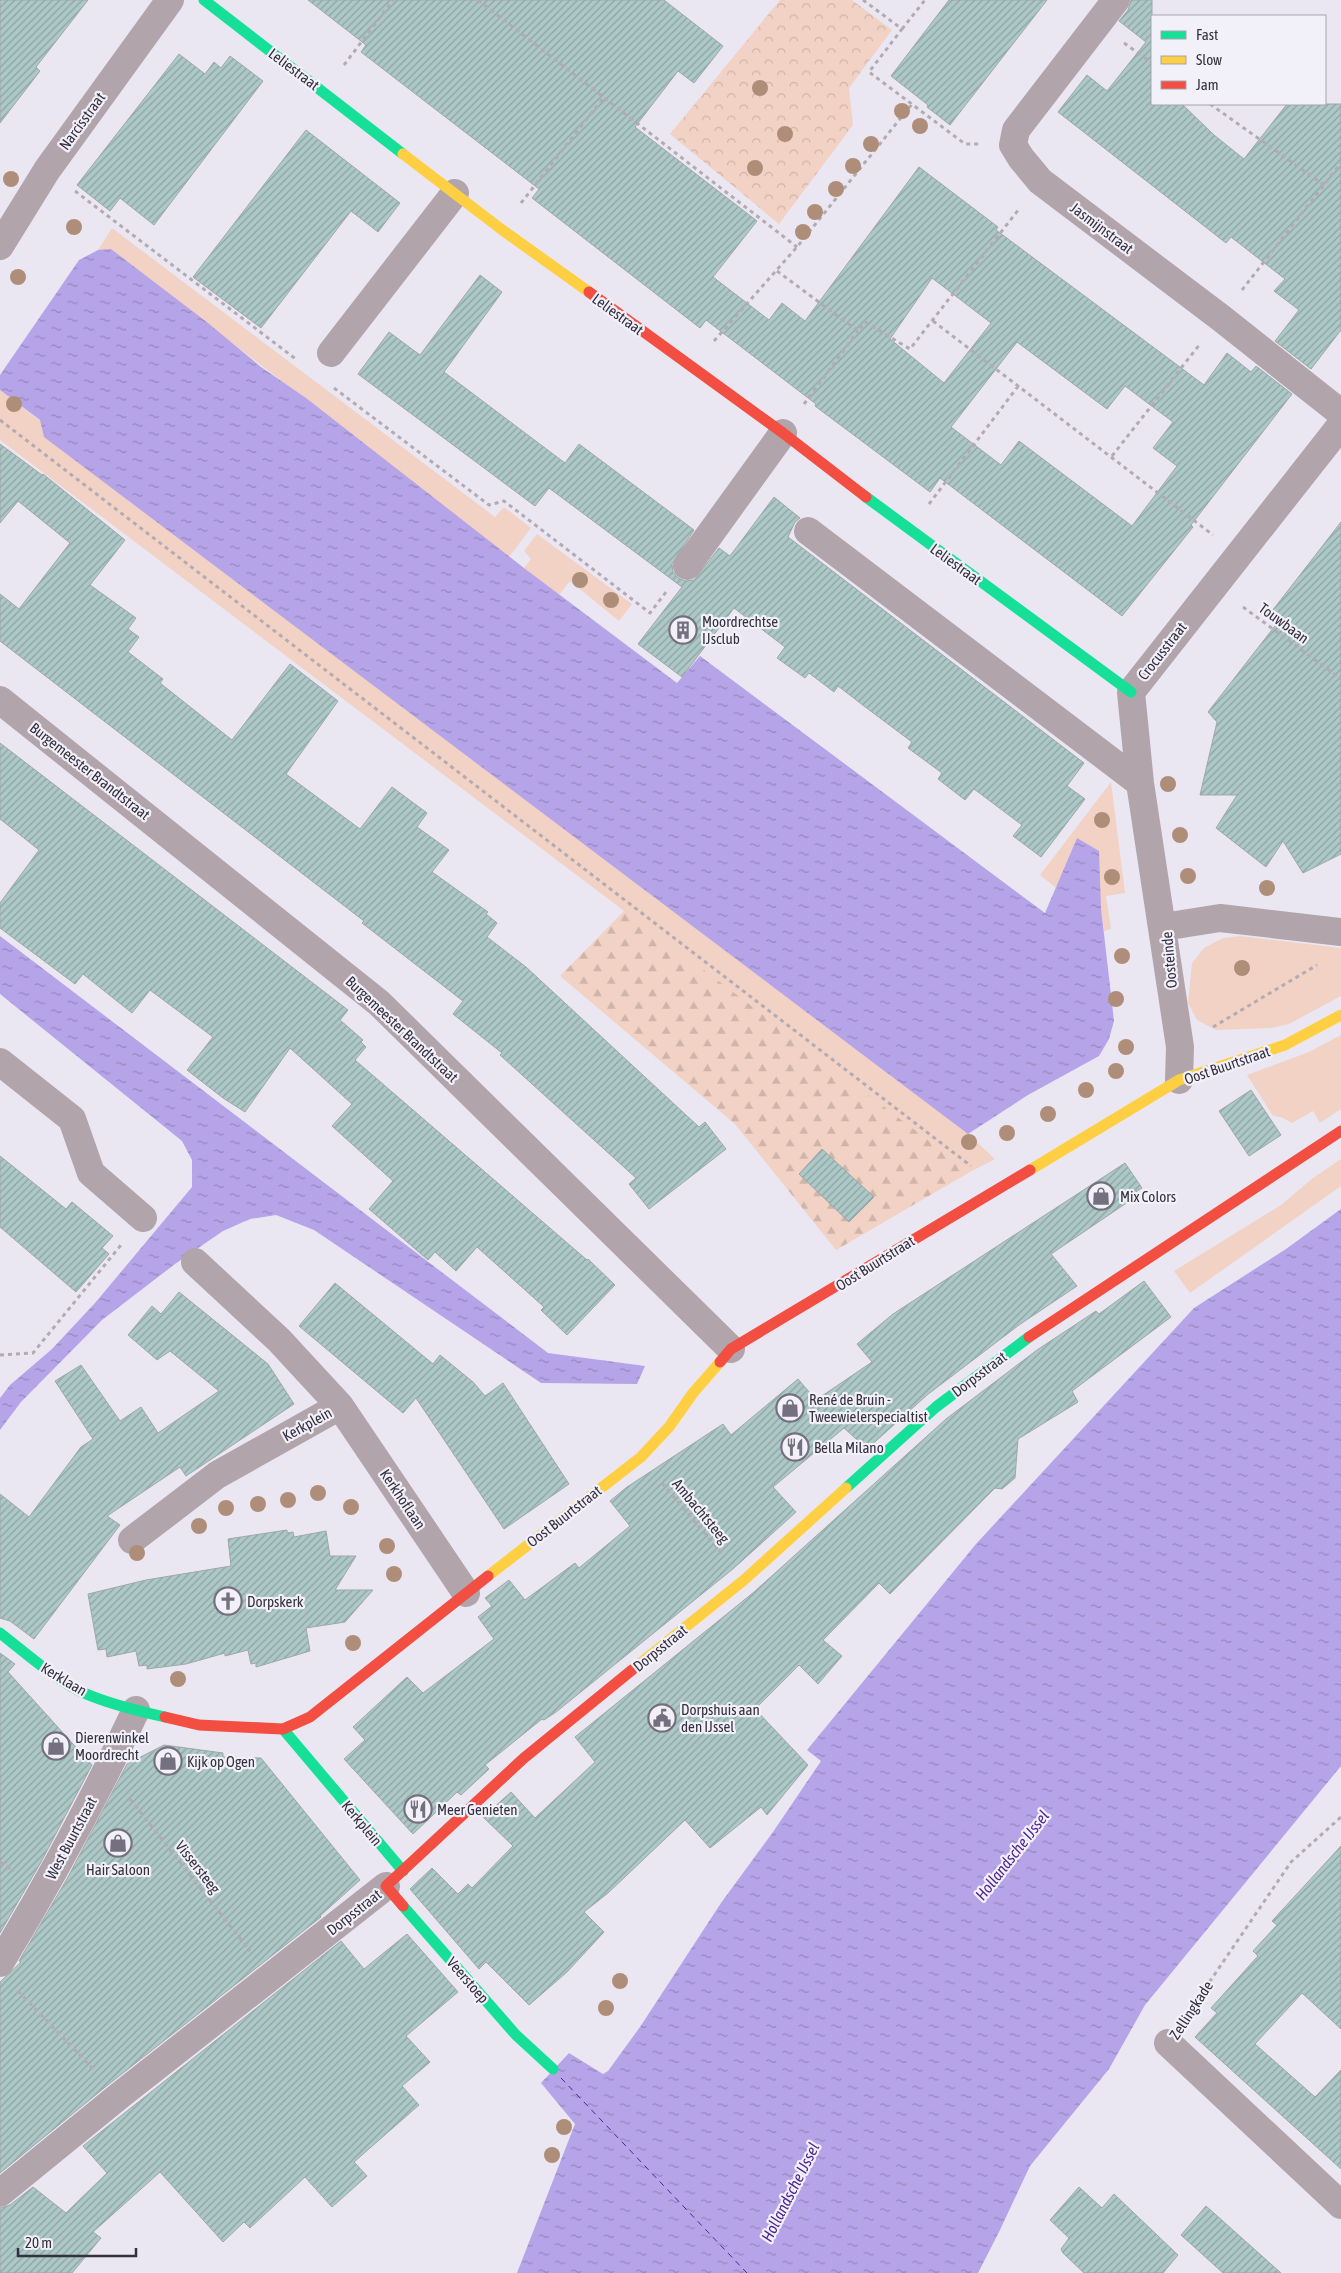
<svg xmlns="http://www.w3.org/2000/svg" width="1341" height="2273" font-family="'Asap Condensed',sans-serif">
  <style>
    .grass { fill: #f1d2c4 }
    .forest { fill: url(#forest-firs) }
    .park { fill: url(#park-crowns) }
    .water { fill: url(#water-ripples) }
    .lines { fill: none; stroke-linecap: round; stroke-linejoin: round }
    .ferry { stroke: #4e2590; stroke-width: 1; stroke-dasharray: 6 5; stroke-linecap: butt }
    .building { fill: url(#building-hatch); stroke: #9fa7aa; fill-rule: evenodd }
    .path { stroke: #b4abb2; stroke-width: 3; stroke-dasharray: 4 4; stroke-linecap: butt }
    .street { stroke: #b2a4ab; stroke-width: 28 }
    .fast { stroke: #16e098; stroke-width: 11 }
    .slow { stroke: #ffcf43; stroke-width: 11 }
    .jam { stroke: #f24e42; stroke-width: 11 }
    .tree { fill: #af8e79 }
    .labels { text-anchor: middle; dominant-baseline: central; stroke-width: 4.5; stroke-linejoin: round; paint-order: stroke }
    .street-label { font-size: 15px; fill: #343040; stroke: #f2f0f9 }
    .poi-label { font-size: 15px; fill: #343040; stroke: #f2f0f9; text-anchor: start }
    .water-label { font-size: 16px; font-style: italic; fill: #4e2590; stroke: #f2f0f9 }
  </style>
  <defs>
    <pattern id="forest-firs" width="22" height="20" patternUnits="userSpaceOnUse" patternTransform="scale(1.25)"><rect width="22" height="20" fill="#f1d2c4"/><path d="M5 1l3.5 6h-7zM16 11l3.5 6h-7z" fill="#cfb5a9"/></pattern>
    <pattern id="park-crowns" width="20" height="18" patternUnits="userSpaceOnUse" patternTransform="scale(1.25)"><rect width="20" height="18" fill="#f1d2c4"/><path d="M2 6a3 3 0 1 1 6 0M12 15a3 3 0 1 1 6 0" fill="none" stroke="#cfb5a9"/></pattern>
    <pattern id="water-ripples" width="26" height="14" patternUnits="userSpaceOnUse" patternTransform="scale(1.25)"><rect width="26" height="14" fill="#b6a4e8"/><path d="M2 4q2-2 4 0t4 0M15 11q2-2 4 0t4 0" fill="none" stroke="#9586bd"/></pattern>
    <pattern id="building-hatch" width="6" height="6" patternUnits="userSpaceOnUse" patternTransform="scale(1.25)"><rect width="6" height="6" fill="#acc8c7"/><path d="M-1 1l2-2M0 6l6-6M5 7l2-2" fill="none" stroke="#8da3a3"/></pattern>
  </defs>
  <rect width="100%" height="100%" fill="#eae7f3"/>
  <!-- grass -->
  <path class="grass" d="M112,228l383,289 9,-10 27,21 -22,29 -398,-308 -13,1z
    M0,390l968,744 27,25 -25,13 -970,-732z
    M537,534l95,70 -13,17 -49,-40 -11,14 -35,-27 7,-9 -7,-8z
    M1111,782l14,111 -19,3 5,33 -7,2 -3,-23 -24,-70 -21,50 -16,-13z
    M1240,936l101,12v48l-52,28 -18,4 -55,2 -19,-10 -9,-17 4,-40 12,-15 19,-10z
    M1341,1035v74l-21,14 -7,-12 -21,12 -11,-6 -8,-1 -26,-41 62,-23z
    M1341,1159v27l-151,107 -16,-22 107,-66 32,-27z"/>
  <!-- forest -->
  <path class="forest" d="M625,910l345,262 -134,78 -101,-126 -175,-148z"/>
  <!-- park -->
  <path class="park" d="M780,0h72l40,30 -43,58 4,37 -74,99 -109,-90z"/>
  <!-- water -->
  <path class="water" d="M111,249l97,74 53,44 45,31 218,170 153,115 23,-27 345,257 32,-75 22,13 2,57 13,113 -5,18 -10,17 -71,39 -60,39 -924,-697 -4,-17 -40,-30v-15l79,-115 19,-10z
    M0,936l548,417 97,13 -8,18 -96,-1 -227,-153 -38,-15 -26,4 -27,12 -48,33 -73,56 -81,82 -21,28v-32l10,-13 42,-36 43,-46 97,-116v-27l-10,-19 -182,-147z
    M1341,1209v557l-196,239 -36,64 -79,97 -31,66 -21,41h-461l58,-149 -34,-41 28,-30 34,21 5,-3 32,-44 81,-124 52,-71 48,-71 -14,-11 169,-206 218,-236 92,-59z"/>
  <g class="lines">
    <!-- ferry -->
    <path class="ferry" d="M561,2078l186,195"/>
  </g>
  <!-- building -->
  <path class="building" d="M0,0h88l-52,67 4,4 -40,52z
    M308,0h356l59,46 -29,37 -16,-12 -43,56 122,94 -44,56 56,43 13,-17 23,18 114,-154 79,60 -2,3 208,155 23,-32 24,19 5,-6 36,28 -101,131 2,2 -71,89 -182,-138 -10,14 -115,-86 1,-2 -110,-84 -6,8 -168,-130 7,-9 -178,-137 5,-7zM932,278l59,45 -47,60 -54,-44zM1017,342l90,67 18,-23 48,36 -20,26 24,18 -45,60 -113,-85 -18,24 -50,-38z
    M949,0h98l-97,125 -23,-18 1,-2 -37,-29z
    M1131,0h21v104h30l32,31 30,24 43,-55h54v226l-30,39 -36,-28 24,-31 -25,-19 11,-12 -54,-42 -5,6 -168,-131 29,-37 20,16 39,-49 -27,-21 9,-11z
    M179,54l26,20 9,-12 7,6 9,-12 33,25 -109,144 -34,-27 -10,13 -33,-26z
    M306,130l94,73 -22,29 -27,-21 -90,117 -68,-51z
    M480,275l22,17 -58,80 121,91 14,-19 115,86 -22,34 1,8 5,6 7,3 9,-1 25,-32 11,8 44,-59 26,21 -5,4 -7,15 296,226 -17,23 18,13 -44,58 -28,-21 9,-11 -48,-36 -9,11 -27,-21 4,-6 -34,-25 4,-6 -48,-36 -26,-20 -4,6 -25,-19 -4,5 -28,-20 8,-11 -51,-39 -52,69 -44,-33 44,-57 -133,-99 -14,18 -177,-132 31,-42 31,23z
    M0,444l42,31 1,-1 82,66 -35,45 46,33 -8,11 11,8 -11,15 35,27 -3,4 72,57 58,-76 48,37 -52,73 74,55 32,-42 35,26 -10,14 32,23 -17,22 56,40 -2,2 11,9 -10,14 39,30 173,160 6,-5 21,27 -77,60 -20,-25 7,-6 -136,-123 2,-2 -49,-39 10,-13 -101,-78 2,-2 -364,-280v-47l19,15 51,-66 -52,-42 -18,22z
    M1341,522v332l-38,19 -20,-32 -17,26 -50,-39 21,-33h-37l17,-73 -9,-10 70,-90 -9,-7z
    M0,743l348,267 -8,10 23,20 -2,2 5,5 -11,13 232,200 1,-1 27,26 -48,50 -26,-25 3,-3 -67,-60 -21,24 -21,-19 -7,8 -59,-51 24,-28 -61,-55 20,-22 -62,-56 -45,64 -22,-14 -36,-28 26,-33 -63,-47 -18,23 -49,-39 -8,10 -75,-56v-25l39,-53 -39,-31z
    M1251,1090l30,45 -32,21 -30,-45z
    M822,1149l52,48 -25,25 -50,-48z
    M0,1156l66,53 6,-7 41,34 -11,12 7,6 -33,38 -76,-65z
    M1125,1163l17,25 -16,10 2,4 -77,52 26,32 -58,39 -92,70 -60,54 -23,-21 -71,59 23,25 -62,56 -178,144 -12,8 -2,-1 -57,46 4,4 -28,26 -4,-3 -44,42 -69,-75 21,-19 -12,-13 54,-50 16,16 71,-54 -16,-22 14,-11 -7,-8 24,-18 16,20 50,-37 4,5 51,-42 -20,-25 17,-14 96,-63 8,11 67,-56 18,21 56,-38 -15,-18 36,-30z
    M1144,1281l27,36 -99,74 6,11 -60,37 -3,39 -13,11 -7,-1 -105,106 -11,-11 -56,57 19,16 -24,28 -19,-19 -44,44 53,56 -41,50 -6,-8 -51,41 -25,-28 -77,73 -24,19 20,20 -37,40 -38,33 -43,-43 -7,7 -69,-80 22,-21 26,26 10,-10 4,4 41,-42 -30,-29 28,-25 24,26 60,-56 -20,-25 179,-145 192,-173 91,-69 59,-39 3,3z
    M335,1283l98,81 7,-9 33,27 12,14 18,-13 66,101 -65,45 -88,-131 -13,15 -104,-87z
    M179,1292l89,72 26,40 -108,72 -6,-9 -73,49 13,9 -86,114 -24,-18 -10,-3v-124l29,23 52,-70 12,-8 -38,-58 26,-16 39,56 21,-14 17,26 61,-42 -49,-40 -13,9 -29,-25 24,-29 9,8z
    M287,1530v3l6,-1 1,5 32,-6 4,25h26l-21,34h38l-28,32 -39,6 4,23 -54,16v-4l-5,1 -3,-14 -23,6v-3l-39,11 -39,5v-4l-8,1 -3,-15 -29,6 -1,-8 -8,1 -10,-56 58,-14 85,-14 -3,-27z
    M0,1653l15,11 -7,8 84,93 -51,97 -41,71z
    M164,1745l59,8v4l38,1 99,122 -40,36 1,1 -212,167 -109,89v-191l21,-20 -2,-1 49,-84 59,-113z
    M1341,1846v183l-39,-36 -47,51 60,53 26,-27v99l-146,-132 22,-24 -6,-5 47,-52 -5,-5 24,-26 -5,-4z
    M407,1934l51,58 -52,44 24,26 -28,24 17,19 -65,57 13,14 -35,31 -27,-30 -55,51 -6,-6 -21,20 -63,-70 -67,60 8,6 -29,35h-72v-65l10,-3 23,-18 33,26 41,-40 -24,-27 258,-205 23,28z
    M1079,2187l23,21 12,-14 64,61 -15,18h-79l-21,-20 -2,-4 8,-11 -19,-18z
    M1206,2206l75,67h-58l-42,-38z"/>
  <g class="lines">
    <!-- path -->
    <path class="path" d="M478,0l319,247
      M863,0l39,29 -33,43 96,72h15
      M902,29l23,-29
      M1124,43l28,20
      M344,65l49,-65
      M1210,104l114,81
      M75,191l222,169
      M521,203l83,-106
      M777,271l81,60 7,-9 45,27 109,-140
      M1242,290l99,-127
      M933,321l280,214
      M714,341l83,-94 115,-143
      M334,388l155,117 15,-4 146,112 16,-21
      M804,404l54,-73
      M0,420l971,746
      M1112,456l88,-112
      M929,504l90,-119
      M1243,607l98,72
      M1213,1027l104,-62
      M0,1355l33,-2 88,-108
      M662,1483l61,72
      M130,1799l120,152
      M0,1862l14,9
      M18,1991l77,80
      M1187,2015l104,-153 50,-45"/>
    <!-- street -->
    <path class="street" d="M1116,0l-100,130 -3,15 8,13 19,23 181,137 120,95
      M0,246l47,-76 123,-170
      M331,353l124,-160
      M808,531l332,252
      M687,566l96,-133
      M0,700l379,303 352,346
      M1163,927l57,-9 121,14
      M0,1062l72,57 19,54 52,45
      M1179,1080l1,-33 -40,-264 -9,-91 210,-267
      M340,1406l126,187
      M132,1540l85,-65 123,-69 -61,-66 -84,-78
      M0,1963c50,-82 95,-166 136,-253
      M1168,2043l173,162
      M0,2193l119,-97 267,-210"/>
    <!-- fast -->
    <path class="fast" d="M204,0l199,154
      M866,497l265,195
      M846,1488l90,-81 93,-70
      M0,1633c27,21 53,45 84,60 25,11 54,18 81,24
      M283,1729l120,142
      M403,1906l113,129 37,34"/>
    <!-- slow -->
    <path class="slow" d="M403,154l98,75 88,63
      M1030,1170l149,-90 106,-35 56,-30
      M488,1576l153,-119 28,-30 24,-34 27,-31
      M632,1670l112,-90 102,-92"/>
    <!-- jam -->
    <path class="jam" d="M589,292l194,141 83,64
      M1029,1337l312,-206
      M720,1362l11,-13 299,-179
      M165,1717l34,8 84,4 27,-12 178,-141
      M403,1906l-17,-20 138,-128 108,-88"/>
  </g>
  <!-- trees -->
  <g class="tree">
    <circle cx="760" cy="88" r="8"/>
    <circle cx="902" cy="111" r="8"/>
    <circle cx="920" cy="126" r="8"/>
    <circle cx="785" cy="134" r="8"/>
    <circle cx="871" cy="144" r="8"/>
    <circle cx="853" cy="166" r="8"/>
    <circle cx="755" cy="168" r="8"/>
    <circle cx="11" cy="179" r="8"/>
    <circle cx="836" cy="189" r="8"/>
    <circle cx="815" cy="212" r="8"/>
    <circle cx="74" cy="227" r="8"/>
    <circle cx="803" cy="232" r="8"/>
    <circle cx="18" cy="277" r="8"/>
    <circle cx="14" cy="404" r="8"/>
    <circle cx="580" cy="580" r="8"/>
    <circle cx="611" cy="600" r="8"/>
    <circle cx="1168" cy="784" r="8"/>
    <circle cx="1102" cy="820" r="8"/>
    <circle cx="1180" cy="835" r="8"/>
    <circle cx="1188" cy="876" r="8"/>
    <circle cx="1112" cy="877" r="8"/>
    <circle cx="1267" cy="888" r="8"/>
    <circle cx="1122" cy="956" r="8"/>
    <circle cx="1242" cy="968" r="8"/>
    <circle cx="1116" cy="999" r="8"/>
    <circle cx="1126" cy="1047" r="8"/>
    <circle cx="1116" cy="1071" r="8"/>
    <circle cx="1086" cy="1090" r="8"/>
    <circle cx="1048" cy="1114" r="8"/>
    <circle cx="1007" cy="1133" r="8"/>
    <circle cx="969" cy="1142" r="8"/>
    <circle cx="318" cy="1493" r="8"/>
    <circle cx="288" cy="1500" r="8"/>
    <circle cx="258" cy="1504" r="8"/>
    <circle cx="351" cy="1507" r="8"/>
    <circle cx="226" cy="1508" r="8"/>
    <circle cx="199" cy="1526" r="8"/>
    <circle cx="387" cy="1546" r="8"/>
    <circle cx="137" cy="1553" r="8"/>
    <circle cx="394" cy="1574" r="8"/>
    <circle cx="353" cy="1643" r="8"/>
    <circle cx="178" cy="1679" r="8"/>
    <circle cx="620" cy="1981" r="8"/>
    <circle cx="606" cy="2008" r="8"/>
    <circle cx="564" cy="2127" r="8"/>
    <circle cx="552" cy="2155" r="8"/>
  </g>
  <!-- icons -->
  <defs>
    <g id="building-ring" transform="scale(1.4375)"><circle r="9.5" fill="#f2f0f9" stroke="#74707f" stroke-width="1.5"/><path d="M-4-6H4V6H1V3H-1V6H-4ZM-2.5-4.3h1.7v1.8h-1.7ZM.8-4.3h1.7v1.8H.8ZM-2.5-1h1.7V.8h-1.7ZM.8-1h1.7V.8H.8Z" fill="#74707f"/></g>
    <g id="shop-ring" transform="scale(1.4375)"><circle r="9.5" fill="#f2f0f9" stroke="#74707f" stroke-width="1.5"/><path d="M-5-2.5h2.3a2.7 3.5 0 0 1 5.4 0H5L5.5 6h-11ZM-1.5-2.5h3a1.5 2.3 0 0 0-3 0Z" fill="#74707f"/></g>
    <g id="restaurant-ring" transform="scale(1.4375)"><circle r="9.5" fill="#f2f0f9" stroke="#74707f" stroke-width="1.5"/><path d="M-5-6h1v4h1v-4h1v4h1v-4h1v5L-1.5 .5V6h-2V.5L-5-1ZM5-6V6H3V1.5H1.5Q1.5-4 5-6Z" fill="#74707f"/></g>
    <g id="church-ring" transform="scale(1.4375)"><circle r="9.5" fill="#f2f0f9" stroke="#74707f" stroke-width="1.5"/><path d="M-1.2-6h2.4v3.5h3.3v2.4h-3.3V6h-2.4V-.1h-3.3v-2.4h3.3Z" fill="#74707f"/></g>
    <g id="civic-ring" transform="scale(1.4375)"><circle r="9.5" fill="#f2f0f9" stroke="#74707f" stroke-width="1.5"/><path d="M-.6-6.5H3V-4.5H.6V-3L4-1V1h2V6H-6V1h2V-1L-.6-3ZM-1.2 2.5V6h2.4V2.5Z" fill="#74707f"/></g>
  </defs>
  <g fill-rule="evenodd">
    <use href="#building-ring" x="683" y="630"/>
    <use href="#shop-ring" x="1101" y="1196"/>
    <use href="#shop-ring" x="790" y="1408"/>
    <use href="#restaurant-ring" x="795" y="1447"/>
    <use href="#church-ring" x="228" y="1601"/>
    <use href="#civic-ring" x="662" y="1718"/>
    <use href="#shop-ring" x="56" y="1746"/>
    <use href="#shop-ring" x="168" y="1761"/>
    <use href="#restaurant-ring" x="418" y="1809"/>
    <use href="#shop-ring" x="118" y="1843"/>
  </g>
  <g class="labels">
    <!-- street labels -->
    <g class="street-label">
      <text transform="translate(294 69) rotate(37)">Leliestraat</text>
      <text transform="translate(82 121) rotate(-54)">Narcisstraat</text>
      <text transform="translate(1102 228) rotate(37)">Jasmijnstraat</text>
      <text transform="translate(618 314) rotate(36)">Leliestraat</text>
      <text transform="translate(956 564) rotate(36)">Leliestraat</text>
      <text transform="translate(1284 623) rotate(36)">Touwbaan</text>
      <text transform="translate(1162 651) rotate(-52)">Crocusstraat</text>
      <text transform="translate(90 771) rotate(38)">Burgemeester Brandtstraat</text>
      <text transform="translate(1169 960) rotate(-95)">Oosteinde</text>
      <text transform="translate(402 1029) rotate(43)">Burgemeester Brandtstraat</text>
      <text transform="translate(1227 1065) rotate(-19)">Oost Buurtstraat</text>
      <text transform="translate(875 1263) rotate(-32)">Oost Buurtstraat</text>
      <text transform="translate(979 1374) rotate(-37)">Dorpsstraat</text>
      <text transform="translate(307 1424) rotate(-29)">Kerkplein</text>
      <text transform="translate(403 1499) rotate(56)">Kerkhoflaan</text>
      <text transform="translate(701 1511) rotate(50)">Ambachtsteeg</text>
      <text transform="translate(564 1516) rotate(-38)">Oost Buurtstraat</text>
      <text transform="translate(660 1648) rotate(-39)">Dorpsstraat</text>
      <text transform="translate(64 1679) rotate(31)">Kerklaan</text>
      <text transform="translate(362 1823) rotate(50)">Kerkplein</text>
      <text transform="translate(71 1838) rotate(-62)">West Buurtstraat</text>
      <text transform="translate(198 1867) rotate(52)">Vissersteeg</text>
      <text transform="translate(354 1912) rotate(-38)">Dorpsstraat</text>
      <text transform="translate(468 1980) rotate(49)">Veerstoep</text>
      <text transform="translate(1191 2010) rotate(-57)">Zellingkade</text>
    </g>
    <!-- poi labels -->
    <g class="poi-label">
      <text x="702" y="621">Moordrechtse<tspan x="702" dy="17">IJsclub</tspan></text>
      <text x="1120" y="1196">Mix Colors</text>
      <text x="809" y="1399">René de Bruin -<tspan x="809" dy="17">Tweewielerspecialtist</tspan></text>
      <text x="814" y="1447">Bella Milano</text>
      <text x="247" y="1601">Dorpskerk</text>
      <text x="681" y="1709">Dorpshuis aan<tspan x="681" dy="17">den IJssel</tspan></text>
      <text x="75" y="1737">Dierenwinkel<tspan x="75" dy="17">Moordrecht</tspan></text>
      <text x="187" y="1761">Kijk op Ogen</text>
      <text x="437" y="1809">Meer Genieten</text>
      <text x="118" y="1869" text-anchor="middle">Hair Saloon</text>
    </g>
    <!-- water labels -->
    <g class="water-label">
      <text transform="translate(1012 1855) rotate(-52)">Hollandsche IJssel</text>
      <text transform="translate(790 2192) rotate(-63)">Hollandsche IJssel</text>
    </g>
  </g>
  <!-- legend -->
  <rect x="1151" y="15" width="175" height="90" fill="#f2f0f9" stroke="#a6a3af"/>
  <rect x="1161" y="31" width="25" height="8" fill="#16e098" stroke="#a6a3af"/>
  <text x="1196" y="40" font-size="15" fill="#343040">Fast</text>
  <rect x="1161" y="56" width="25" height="8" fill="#ffcf43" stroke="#a6a3af"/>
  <text x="1196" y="65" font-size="15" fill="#343040">Slow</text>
  <rect x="1161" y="81" width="25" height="8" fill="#f24e42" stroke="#a6a3af"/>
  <text x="1196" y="90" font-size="15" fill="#343040">Jam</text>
  <!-- scale -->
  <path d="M18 2248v8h118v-8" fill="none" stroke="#343040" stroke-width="2.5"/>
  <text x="25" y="2248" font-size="15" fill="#343040" stroke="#f2f0f9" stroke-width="4" paint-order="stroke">20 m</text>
</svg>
